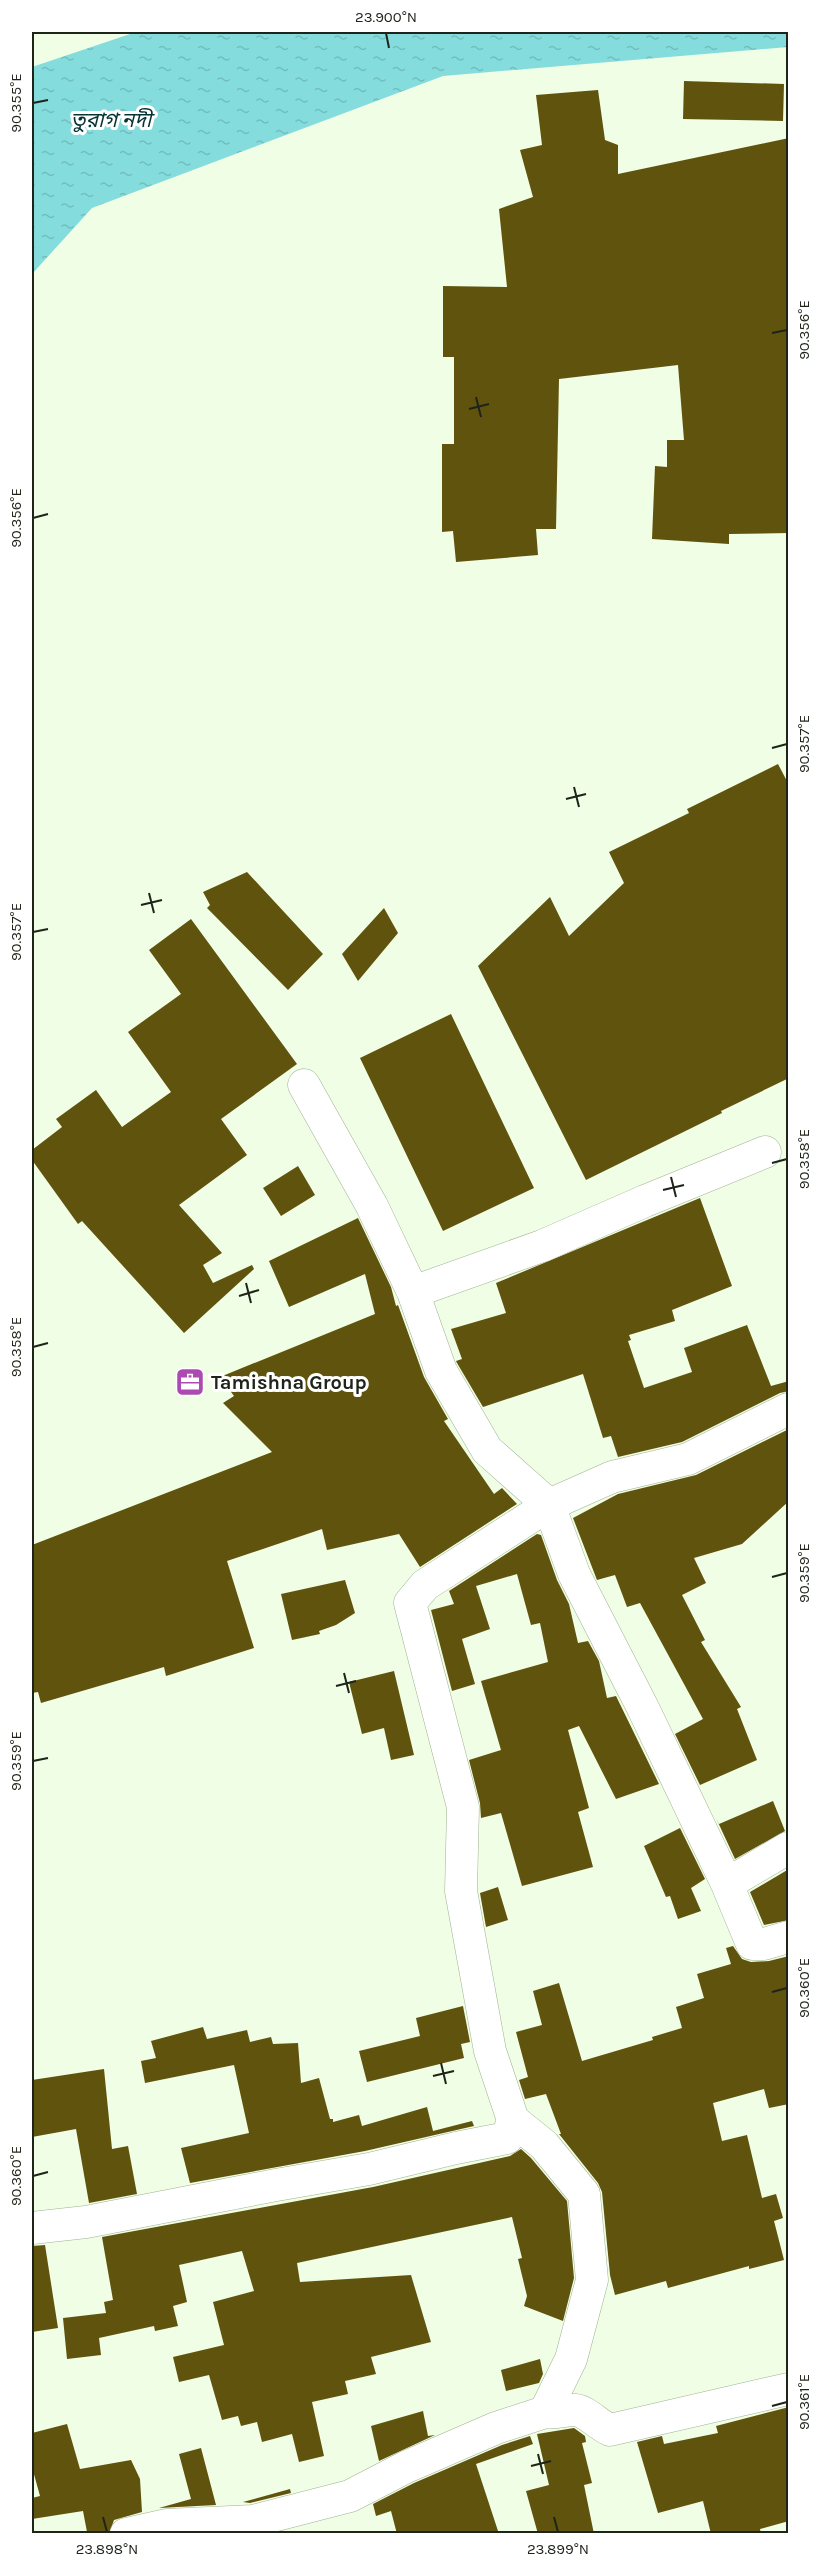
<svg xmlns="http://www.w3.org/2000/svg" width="820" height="2565" font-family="Karla,'Noto Sans Bengali',sans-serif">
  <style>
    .water { fill: url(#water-ripples) }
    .building { fill: #60530d }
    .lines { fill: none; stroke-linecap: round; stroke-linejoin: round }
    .street-casing { stroke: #a1b293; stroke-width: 33 }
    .street { stroke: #fff; stroke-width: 32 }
    .ticks { fill: none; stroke: #1e2419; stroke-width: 2 }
    .labels { text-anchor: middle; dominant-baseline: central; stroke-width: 6; stroke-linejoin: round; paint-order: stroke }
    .poi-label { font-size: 20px; font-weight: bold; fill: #1e2419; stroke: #fff; text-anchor: start }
    .water-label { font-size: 21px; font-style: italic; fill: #053233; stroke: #fff }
    .neatline { fill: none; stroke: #1e2419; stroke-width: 2 }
    .ticks-label { font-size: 15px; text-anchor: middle; fill: #1e2419 }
  </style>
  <defs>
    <pattern id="water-ripples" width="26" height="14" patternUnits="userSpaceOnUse" patternTransform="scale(1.5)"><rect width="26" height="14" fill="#84dcdd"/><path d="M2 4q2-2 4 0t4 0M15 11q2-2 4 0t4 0" fill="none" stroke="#72bdbd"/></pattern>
  </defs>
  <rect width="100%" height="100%" fill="#effee4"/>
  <!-- water -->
  <path class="water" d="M136,32h652v15l-345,29 -351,132 -60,66v-207z"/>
  <!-- building -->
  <path class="building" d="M684,81l100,3 -1,37 -100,-2z
    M598,90l7,50 13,5v29l171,-36v395l-60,1v10l-77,-5 3,-73 12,1v-27h17l-6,-75 -119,14 -3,150h-20l2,26 -82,7 -3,-31 -11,1v-88h12v-87h-11v-71l64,1 -8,-78 34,-12 -13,-47 22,-5 -6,-50z
    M778,764l11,21v293l-68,33 1,2 -136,67 -108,-214 72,-69 19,39 55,-53 -15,-31 80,-39 -2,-4z
    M247,872l76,82 -35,36 -81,-82 3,-3 -7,-13z
    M384,908l14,25 -40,48 -16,-27z
    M191,919l106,145 -76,55 26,36 -68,50 43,48 -19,12 10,18 39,-18 2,4 -70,64 -102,-112 -4,3 -46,-64v-10l30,-23 -6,-8 40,-29 26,37 49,-35 -43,-60 53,-38 -32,-44z
    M451,1014l83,174 -91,43 -83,-173z
    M298,1166l17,29 -34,21 -18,-28z
    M700,1198l32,88 -60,24 3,11 -46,14 2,5 -3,1 16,47 48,-16 -8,-24 63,-23 24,61 18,-5v10l-9,2 -98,49 -64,15 -7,-21 -8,2 -20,-64 -100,33 -26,-44 -1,-2 6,-2 -11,-30 55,-16 -10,-30z
    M358,1218l33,69 5,19 2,-1 26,72 24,42 -4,2 50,73 8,-6 15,16 -97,63 -21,-33 -72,16 -5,-21 -95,32 27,87 -88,28 -2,-9 -123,36 -3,-11 -6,1v-148l240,-93 -49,-49 11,-7 -14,-19 155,-63 -10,-40 -76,33 -20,-46z
    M789,1429v72l-47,43 -48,14 12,25 -24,12 23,45 -4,2 40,65 -4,2 20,51 -57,25 -25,-51 28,-15 -63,-116 -13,4 -12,-32 -18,5 -24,-62 45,-24 78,-19z
    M537,1534l4,1 16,45 12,24 9,39 10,-2 11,20 8,37 9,-2 43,88 -43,15 -37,-73 -11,4 21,78 -11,4 15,55 -71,19 -21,-73 -20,5 -1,-15 -11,-43 32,-10 -20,-69 67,-19 -8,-39 -9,2 -14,-51 -41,12 14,43 -28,10 13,45 -23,7 -21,-81 23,-6 -5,-13z
    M345,1580l10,33 -19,12 -17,6 1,3 -28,6 -11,-46z
    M394,1671l20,84 -23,5 -7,-32 -22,6 -13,-52z
    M773,1801l12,30 -50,28 -19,-41 3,6z
    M680,1828l25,51 -14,9 10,23 -23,8 -8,-23 -4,1 -22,-51z
    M789,1869v51l-25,5 -14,-33z
    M498,1887l10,33 -22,7 -6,-34z
    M733,1946l9,13 9,3 18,-1 20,-5v148l-20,4 -5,-19 -51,14 9,38 25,-6 15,63 14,-4 7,24 -9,3 10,39 -35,9v-3l-81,22 -2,-7 -51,14 -5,-20 -8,-83 -4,-9 -39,-49h2l-15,-40 -21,5 -6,-19 9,-3 -12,-45 26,-7 -9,-34 26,-8 23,78 71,-21 -1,-3 30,-9 -6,-21 28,-9 -7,-24 34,-10 -5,-16z
    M463,2006l7,36 -9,2 3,14 -97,24 -8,-31 61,-15 -4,-18z
    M203,2027l4,12 40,-9 3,12 21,-5 2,7 25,-1 3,40 18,-5 11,41h3v3l26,-7 3,11 65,-19 6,24 39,-10 2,5 -109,25 -175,32 -9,-35 68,-15 -15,-68 -89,18 -4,-22 15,-3 -5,-17z
    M104,2069l8,80 16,-3 9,48 -48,9 -13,-74 -44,8v-57z
    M521,2149l10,9 36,43 7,77 -11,43 -39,-15 3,-10 -9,-37 4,-1 -10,-41 -215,46 3,19 111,-7 20,67 -60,15 5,17 -31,7 3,13 -36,8 12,54 -25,6 -7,-28 -30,8 -5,-20 -16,4 -3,-10 -16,4 -13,-45 -30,7 -6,-25 51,-12 -11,-43 41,-11 -12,-40 -63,14 8,37 -14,4 5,20 -23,5 -1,-5 -55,12 2,17 -34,4 -4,-41 43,-5 -2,-11 9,-2 -11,-63 271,-50 137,-31z
    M45,2245l13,83 -26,4v-86z
    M540,2359l3,15 -4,9 -33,8 -5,-21z
    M789,2407v114l-29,8 1,5h-50l-8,-33 -45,12 -21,-71 25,-6 2,8 54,-11 -2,-7z
    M423,2411l5,25 7,-1 -56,26 -8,-35z
    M67,2424l13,45 51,-9 9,19 2,33 -28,8 -5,14 -22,-2 -4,-21 -51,8v-21l8,-2 -8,-29v-34z
    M574,2428l11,8 1,6 -4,1 10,40 -8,2 10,49h-56l-12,-43 23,-6 -12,-51z
    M530,2436l3,8 -57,20 23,70h-102l-6,-23 -15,5 -3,-12 41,-21 88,-38z
    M201,2448l15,57 -57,3 32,-9 -12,-45z
    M290,2489l1,4 -41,10 -7,-1z"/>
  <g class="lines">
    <!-- street casing -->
    <g class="street-casing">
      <path id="street" d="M304,1085l68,121 41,86 28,79 46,79 62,55 25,69 69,134 84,176 25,60h12l24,-7
        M413,1292l129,-46 103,-45 120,-49
        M727,1884l61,-36
        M32,2228l54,-6 190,-37 93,-16 87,-21 51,-10 6,-18
        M545,2412c11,2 20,-2 30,-2 12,1 23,15 35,20l178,-41
        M126,2534l40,-9 87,-4 97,-25 56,-29 90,-39 49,-16 26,-53 21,-79 -8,-86 -40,-49 -31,-25 -23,-69 -29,-160 2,-84 -53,-204 15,-18 124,-80 63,-28 76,-18 100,-50"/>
    </g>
    <!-- street -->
    <use href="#street" class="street"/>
  </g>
  <!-- ticks -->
  <path class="ticks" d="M386,33l3,15M33,103l15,-3M772,333l15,-3M476,397l5,20M469,409l20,-5M33,518l15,-4M772,748l15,-4M574,787l5,20M566,799l20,-5M149,893l5,20M141,905l21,-5M33,932l15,-3M772,1163l15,-4M671,1177l5,20M663,1190l21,-5M246,1283l5,20M239,1296l20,-6M33,1347l15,-4M772,1577l15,-4M344,1673l5,20M336,1686l20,-5M33,1761l15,-3M772,1992l15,-4M441,2063l5,21M433,2076l21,-5M33,2176l15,-4M772,2406l15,-4M538,2454l5,20M531,2466l20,-5M103,2517l4,15M554,2517l4,15"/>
  <!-- icons -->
  <defs>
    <g id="office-square" transform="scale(1.5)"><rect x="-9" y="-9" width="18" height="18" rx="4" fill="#ab4ab1" stroke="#fff"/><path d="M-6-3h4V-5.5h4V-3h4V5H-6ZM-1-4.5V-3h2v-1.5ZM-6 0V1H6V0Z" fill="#fff"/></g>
  </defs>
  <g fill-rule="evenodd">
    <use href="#office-square" x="190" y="1382"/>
  </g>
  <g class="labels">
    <!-- poi labels -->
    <g class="poi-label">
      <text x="211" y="1382">Tamishna Group</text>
    </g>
    <!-- water labels -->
    <g class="water-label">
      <text x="111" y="120">তুরাগ নদী</text>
    </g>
  </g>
  <!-- border -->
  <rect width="820" height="2565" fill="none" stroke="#ffffff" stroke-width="66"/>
  <rect x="33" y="33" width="754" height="2499" class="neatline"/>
  <g class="ticks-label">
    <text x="386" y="22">23.900°N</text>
    <text transform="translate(16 103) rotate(-90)" y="5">90.355°E</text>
    <text transform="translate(804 330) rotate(-90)" y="5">90.356°E</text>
    <text transform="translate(16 518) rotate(-90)" y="5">90.356°E</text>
    <text transform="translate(804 744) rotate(-90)" y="5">90.357°E</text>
    <text transform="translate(16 932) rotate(-90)" y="5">90.357°E</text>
    <text transform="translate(804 1159) rotate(-90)" y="5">90.358°E</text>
    <text transform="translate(16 1347) rotate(-90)" y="5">90.358°E</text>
    <text transform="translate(804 1573) rotate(-90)" y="5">90.359°E</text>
    <text transform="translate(16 1761) rotate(-90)" y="5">90.359°E</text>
    <text transform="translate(804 1988) rotate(-90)" y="5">90.360°E</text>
    <text transform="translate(16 2176) rotate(-90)" y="5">90.360°E</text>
    <text transform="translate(804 2402) rotate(-90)" y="5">90.361°E</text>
    <text x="107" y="2554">23.898°N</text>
    <text x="558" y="2554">23.899°N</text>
  </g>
</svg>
